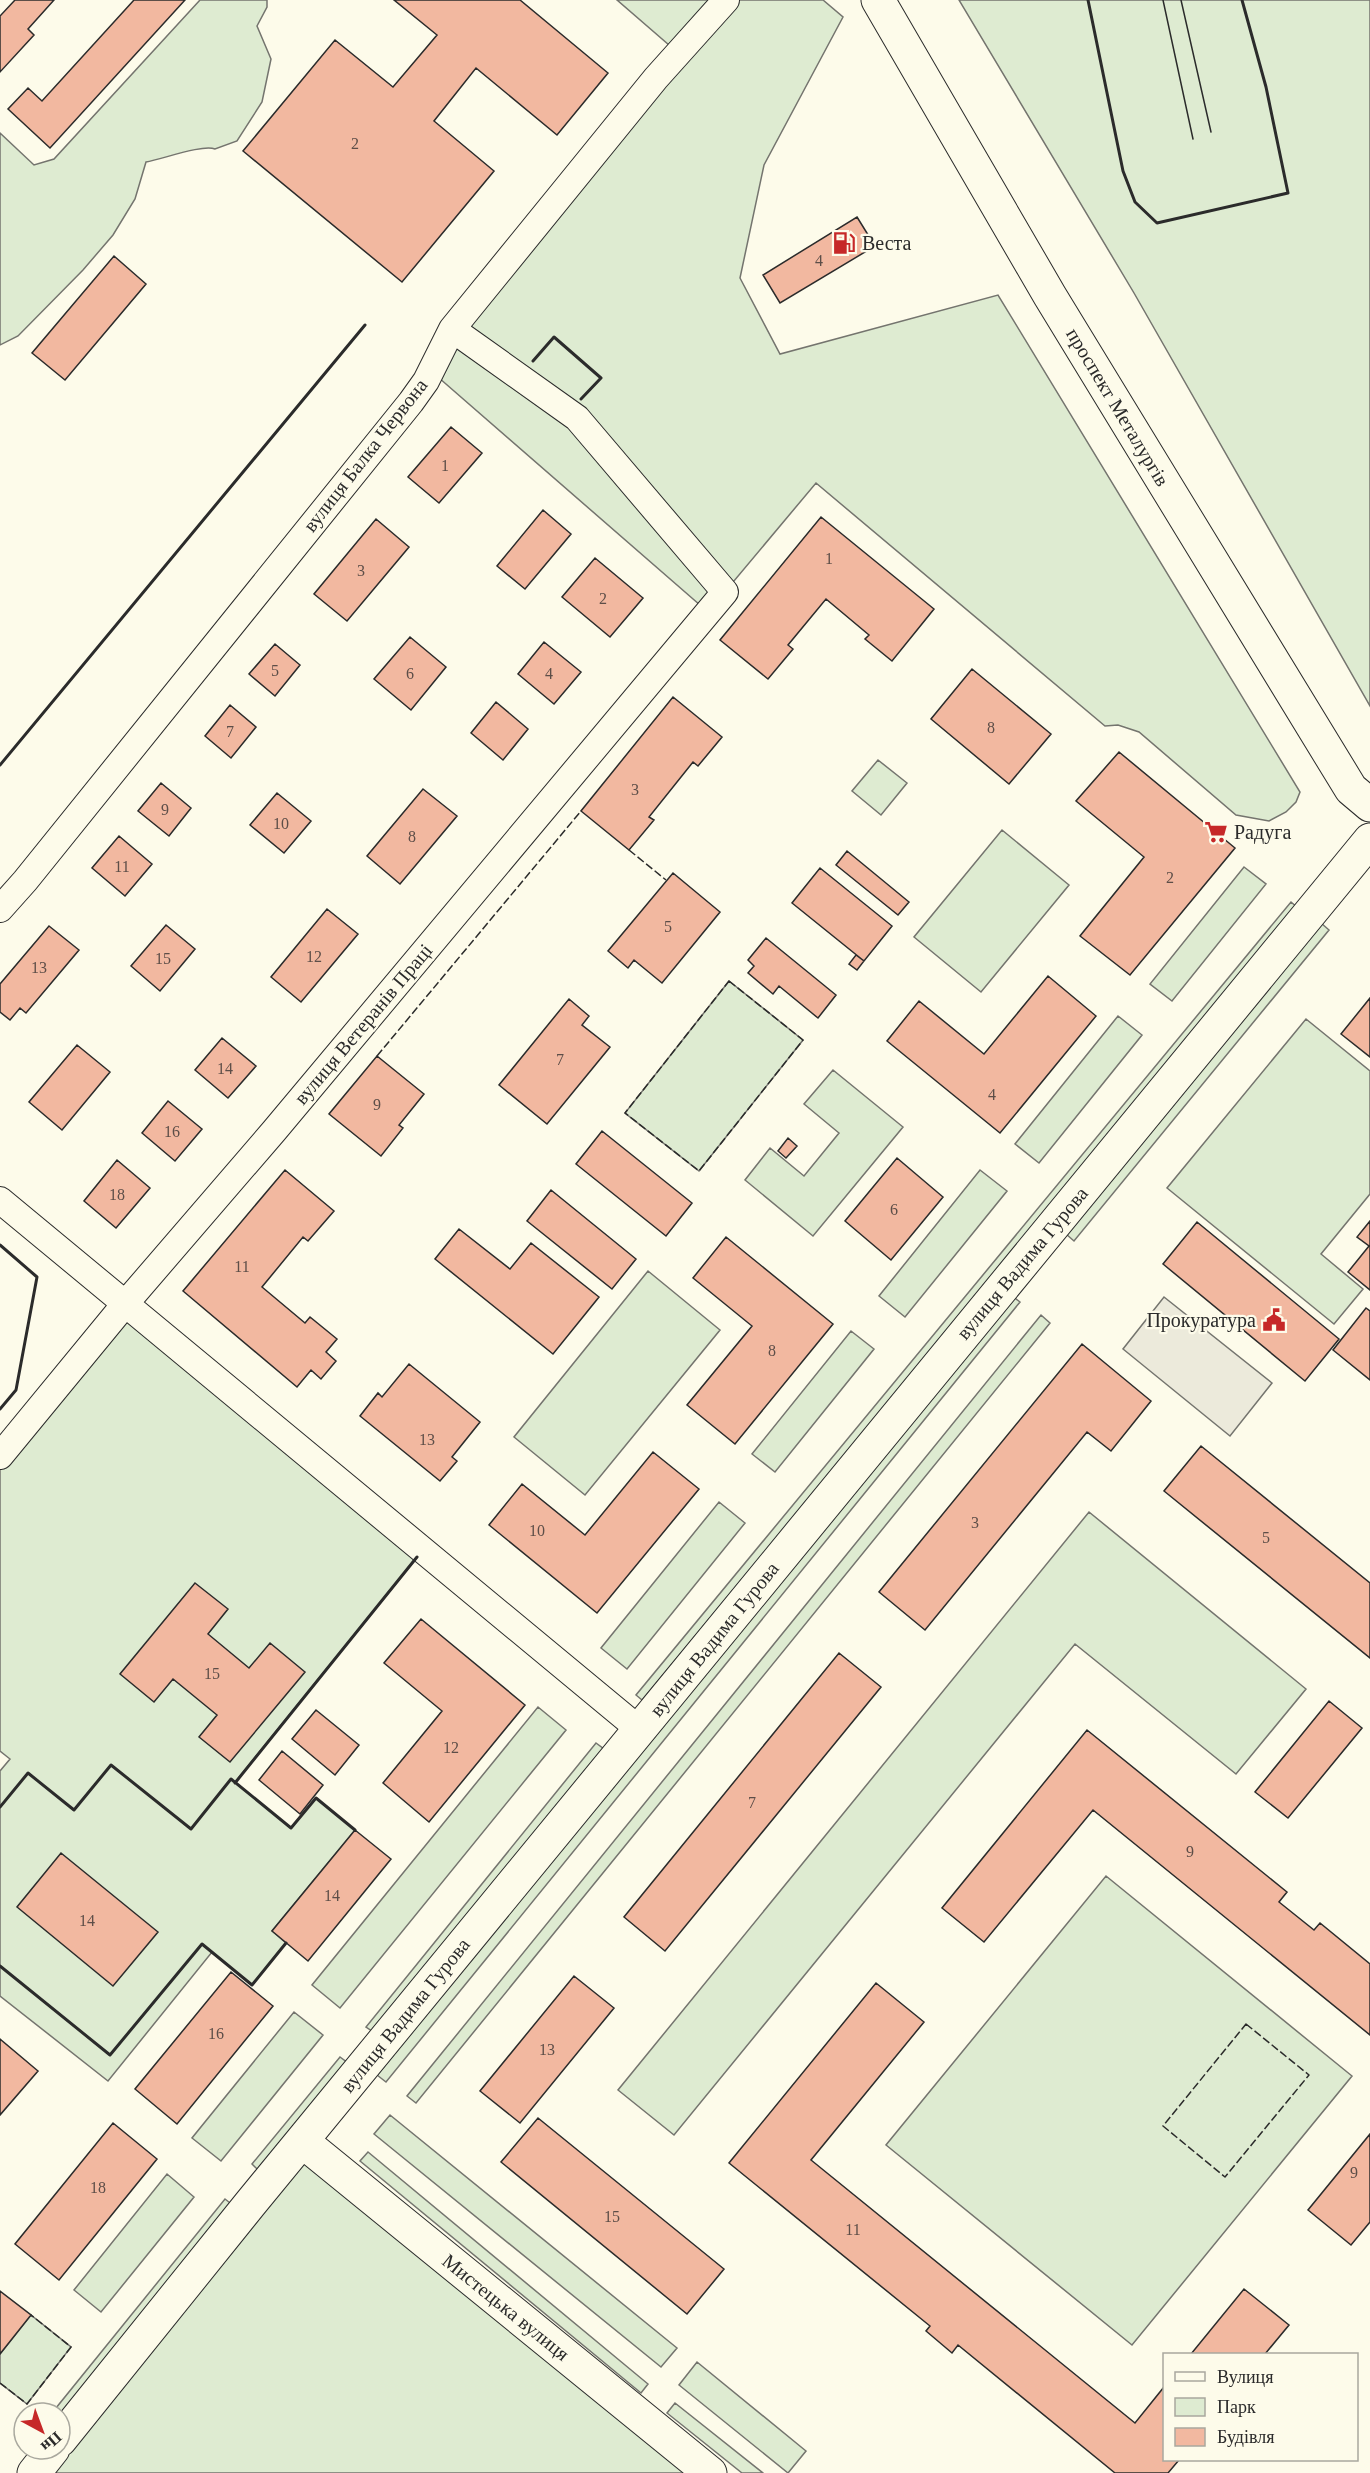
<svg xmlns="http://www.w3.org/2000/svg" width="1370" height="2473" font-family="Georgia,serif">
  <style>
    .green { fill: #deebd1; stroke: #74746e; stroke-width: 1.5 }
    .parking { fill: #eceadb; stroke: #74746e; stroke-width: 1.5 }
    .building { fill: #f2b8a0; stroke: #2b2b2b; stroke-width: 1.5 }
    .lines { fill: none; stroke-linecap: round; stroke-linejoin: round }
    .street-casing { stroke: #2b2b2b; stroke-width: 28 }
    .secondary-casing { stroke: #2b2b2b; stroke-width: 35 }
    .primary-casing { stroke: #2b2b2b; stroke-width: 35 }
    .street { stroke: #fdfbea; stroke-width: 26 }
    .secondary { stroke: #fdfbea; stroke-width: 33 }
    .primary { stroke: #fdfbea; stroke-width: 33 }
    .tram { stroke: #2b2b2b; stroke-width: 1.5 }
    .fence { stroke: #2b2b2b; stroke-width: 1.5; stroke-dasharray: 8 3; stroke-linecap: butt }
    .wall { stroke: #2b2b2b; stroke-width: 3 }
    .labels { text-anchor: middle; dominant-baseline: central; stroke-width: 4.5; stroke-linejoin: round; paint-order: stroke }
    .number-label { font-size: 16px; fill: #5d4e48 }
    .poi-label { font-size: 20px; fill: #2b2b2b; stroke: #fdfbea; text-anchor: start }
    .street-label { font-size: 20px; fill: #2b2b2b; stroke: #fdfbea }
  </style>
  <rect width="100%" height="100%" fill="#fdfbea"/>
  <!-- green -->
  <path class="green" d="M200,0h67v7l-10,19 14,33 -9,43 -25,39 -22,8c-12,-5 -52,10 -69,13l-11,37 -22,36 -30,35 -65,66 -18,9v-212l34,32 20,-6z
    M617,0h92l-40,45z
    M726,0h97l20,17 -79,148 -24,113 40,76 218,-59 302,497 -4,10 -10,10 -17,9 -33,-6 -97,-83 -21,-7 -13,1 -289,-243 -108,129 -277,-241z
    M959,0h411v706l-236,-413z
    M878,760l29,23 -26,32 -29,-24z
    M1002,830l67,55 -88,107 -67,-55z
    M1244,867l22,17 -94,117 -22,-17z
    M1291,902l7,6 -656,792 -6,-5z
    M1321,923l8,7 -255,311 -8,-7z
    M729,981l74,59 -104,131 -74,-58z
    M1118,1016l24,19 -103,128 -24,-19z
    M1306,1019l64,52v123l-49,60 42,35 -29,35 -167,-136z
    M833,1070l70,57 -90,109 -68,-56 25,-32 34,28 35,-43 -35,-29z
    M980,1170l27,21 -102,126 -26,-21z
    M648,1271l72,59 -135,165 -71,-58z
    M1011,1295l9,7 -634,780 -9,-7z
    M125,1304l298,246 -188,232 56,46 25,-30 39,32 -83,101 14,12 -34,42 -40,-33 -104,129 -108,-85v-225l10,-12 -10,-8v-295z
    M1041,1315l9,8 -634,780 -9,-7z
    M851,1331l23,18 -99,123 -23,-18z
    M719,1502l26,21 -118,146 -26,-21z
    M1089,1512l217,177 -70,85 -161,-130 -401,491 -56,-45z
    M538,1707l28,23 -226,278 -28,-23z
    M596,1743l8,6 -229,284 -9,-6z
    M1106,1876l246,200 -220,269 -246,-200z
    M294,2012l29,23 -102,126 -29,-23z
    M340,2057l8,6 -89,108 -7,-7z
    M390,2115l287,233 -16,19 -287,-233z
    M302,2141l408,332h-676z
    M368,2152l280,232 -7,9 -281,-232z
    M167,2174l27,23 -93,115 -27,-22z
    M225,2199l9,7 -170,209 -8,-7z
    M31,2315l40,32 -44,57 -27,-21v-29z
    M697,2362l109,89 -18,22 -109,-88z
    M675,2403l88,70h-21l-75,-60z"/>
  <!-- parking -->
  <path class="parking" d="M1164,1297l108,86 -42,53 -107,-87z"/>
  <!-- building -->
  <path class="building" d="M15,0h39l-26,29 6,6 -34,37v-56z
    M134,0h51l-135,148 -42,-39 20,-21 14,13z
    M394,0h126l88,73 -51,62 -81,-67 -42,53 60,50 -92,111 -159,-131 92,-111 58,47 44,-52z
    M857,217l18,29 -95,57 -17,-28z
    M114,256l32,28 -81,96 -33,-27z
    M451,427l31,26 -43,50 -31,-26z
    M543,510l28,24 -46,55 -28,-23z
    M821,517l113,92 -42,52 -27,-22 4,-4 -43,-36 -38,46 5,4 -25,30 -48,-39z
    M376,519l33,28 -62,74 -33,-27z
    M595,558l48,40 -33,39 -48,-40z
    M410,637l36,30 -35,43 -37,-31z
    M544,642l37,30 -27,32 -36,-30z
    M275,644l25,21 -25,31 -26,-22z
    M972,669l79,65 -42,50 -78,-65z
    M673,697l49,40 -24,29 -5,-4 -44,55 5,3 -25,30 -48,-39z
    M496,702l32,27 -25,31 -32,-27z
    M230,705l26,22 -25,31 -26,-22z
    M1119,752l116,96 -105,127 -50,-39 64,-79 -68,-56z
    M161,783l30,25 -22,28 -31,-25z
    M423,789l34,27 -57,68 -33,-28z
    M277,793l34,28 -27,32 -34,-28z
    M119,836l33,28 -27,32 -33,-28z
    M847,851l62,51 -11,13 -62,-50z
    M820,868l72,58 -28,35 -72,-58z
    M673,873l47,39 -58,71 -28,-23 -6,8 -20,-17z
    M327,909l31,25 -57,68 -30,-25z
    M166,925l29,24 -35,42 -29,-25z
    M49,926l30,24 -53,63 -6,-5 -10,12 -10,-8v-28z
    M766,938l70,57 -18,23 -39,-32 -6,8 -25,-21 6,-7 -6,-6z
    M856,955l8,6 -7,9 -8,-6z
    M1048,976l48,40 -96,117 -113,-92 32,-40 65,53z
    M1370,998v59l-29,-23z
    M569,999l20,17 -7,9 28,22 -63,77 -48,-39z
    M222,1038l34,28 -28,32 -33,-28z
    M77,1045l33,27 -48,58 -33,-28z
    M377,1056l47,38 -25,31 4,3 -22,28 -52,-42z
    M168,1101l34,28 -27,32 -33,-28z
    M602,1131l90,72 -26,33 -90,-72z
    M788,1138l9,8 -11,12 -8,-7z
    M897,1158l46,39 -52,63 -46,-39z
    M117,1160l33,28 -34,40 -32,-27z
    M285,1170l49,41 -26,30 -5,-4 -41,50 43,36 5,-6 27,22 -11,13 10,9 -15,18 -10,-9 -14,17 -114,-96z
    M551,1190l85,69 -24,30 -85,-68z
    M1370,1221v69l-22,-18 21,-26 -12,-9z
    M1197,1222l142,117 -34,42 -142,-117z
    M459,1229l51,40 21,-26 68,54 -46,57 -118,-95z
    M726,1237l107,87 -98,120 -48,-39 65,-79 -59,-48z
    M1366,1308l4,3v69l-37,-30z
    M1082,1344l69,57 -40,50 -24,-19 -162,198 -46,-38z
    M409,1364l71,58 -28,35 5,4 -17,20 -80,-65 18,-23 4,4z
    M1201,1446l169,137v75l-206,-167z
    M653,1452l46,37 -102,124 -108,-88 33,-41 63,51z
    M195,1583l33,26 -20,25 41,34 21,-25 35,29 -75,90 -31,-25 18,-22 -44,-36 -19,23 -34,-28z
    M421,1619l104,86 -96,117 -46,-39 59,-72 -58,-48z
    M839,1653l42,34 -216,264 -41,-34z
    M1329,1701l33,27 -74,90 -33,-26z
    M316,1710l43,35 -24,30 -43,-36z
    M1087,1730l200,162 -8,10 35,28 6,-7 50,41v71l-277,-225 -109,132 -42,-34z
    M282,1751l41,34 -23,29 -41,-34z
    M355,1830l36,29 -83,102 -36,-30z
    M61,1853l97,79 -45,54 -96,-79z
    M231,1972l42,34 -96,118 -42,-35z
    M574,1976l40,32 -94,115 -40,-32z
    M876,1983l48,39 -113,138 324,263 29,-36v73h15l-11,13h-53l-157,-128 -6,8 -26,-22 4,-5 -201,-163z
    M0,2039l38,32 -38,44z
    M538,2118l186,151 -37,45 -186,-152z
    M113,2123l44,36 -98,121 -44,-36z
    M1370,2134v88l-19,23 -43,-35z
    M1244,2289l45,36 -24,29h-74z
    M0,2291l31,24 -31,39z"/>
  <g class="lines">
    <!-- street casing -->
    <g class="street-casing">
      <path id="street" d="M0,909l25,-28 386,-479 15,-21 26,-52 204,-251 70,-78
        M0,1200l640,530
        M0,1456l125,-152 149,-173 451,-539 -148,-174 -125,-89"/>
    </g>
    <!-- secondary casing -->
    <g class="secondary-casing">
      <path id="secondary" d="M302,2141l408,332
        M60,2440l190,-236 1120,-1364
        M34,2473l19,-24"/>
    </g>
    <!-- primary casing -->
    <g class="primary-casing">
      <path id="primary" d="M878,0l172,296 301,493 19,16"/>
    </g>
    <!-- street -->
    <use href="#street" class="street"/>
    <!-- secondary -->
    <use href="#secondary" class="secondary"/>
    <!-- primary -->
    <use href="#primary" class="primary"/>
    <!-- tram -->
    <path class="tram" d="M1163,0l30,139
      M1181,0l30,132"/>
    <!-- fence -->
    <path class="fence" d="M629,850l37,30
      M729,981l74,59 -104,131 -74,-58z
      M377,1056l204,-245
      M1246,2024l63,51 -84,102 -62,-51z
      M0,2383l27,21 44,-57 -40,-32"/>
    <!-- wall -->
    <path class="wall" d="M1088,0l35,171 12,31 22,21 131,-30 -22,-106 -24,-87
      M533,361l21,-24 47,41 -20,21
      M0,765l365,-440
      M0,1245l37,32 -21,113 -16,19
      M235,1783l182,-226
      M0,1807l28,-34 46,37 37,-45 80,64 40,-50 60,49 25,-30 39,32
      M0,1966l110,89 92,-111 50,41 34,-42"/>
  </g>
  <!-- icons -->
  <defs>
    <g id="fuel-bare" transform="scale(1.8)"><path d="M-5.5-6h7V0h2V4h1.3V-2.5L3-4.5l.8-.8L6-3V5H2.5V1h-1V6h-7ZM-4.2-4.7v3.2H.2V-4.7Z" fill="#c62828" stroke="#fdfbea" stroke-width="2.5" paint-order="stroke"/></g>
    <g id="supermarket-bare" transform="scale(1.8)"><path d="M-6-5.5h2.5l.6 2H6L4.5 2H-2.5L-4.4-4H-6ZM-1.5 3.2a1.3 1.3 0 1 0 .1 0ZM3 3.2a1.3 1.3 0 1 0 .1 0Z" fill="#c62828" stroke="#fdfbea" stroke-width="2.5" paint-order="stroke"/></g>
    <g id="civic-bare" transform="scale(1.8)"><path d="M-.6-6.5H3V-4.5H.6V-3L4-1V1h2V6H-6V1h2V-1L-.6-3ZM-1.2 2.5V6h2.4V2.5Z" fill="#c62828" stroke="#fdfbea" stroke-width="2.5" paint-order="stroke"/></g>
  </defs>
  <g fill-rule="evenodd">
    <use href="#fuel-bare" x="844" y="243"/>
    <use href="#supermarket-bare" x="1216" y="832"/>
    <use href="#civic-bare" x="1274" y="1320"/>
  </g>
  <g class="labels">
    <!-- number labels -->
    <g class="number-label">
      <text x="355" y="143">2</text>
      <text x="819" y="260">4</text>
      <text x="445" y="465">1</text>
      <text x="829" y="558">1</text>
      <text x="361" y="570">3</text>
      <text x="603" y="598">2</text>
      <text x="275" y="670">5</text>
      <text x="410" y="673">6</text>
      <text x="549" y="673">4</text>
      <text x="991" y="727">8</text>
      <text x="230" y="731">7</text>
      <text x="635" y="789">3</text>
      <text x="165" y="809">9</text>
      <text x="281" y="823">10</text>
      <text x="412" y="836">8</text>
      <text x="122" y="866">11</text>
      <text x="1170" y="877">2</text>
      <text x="668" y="926">5</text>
      <text x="314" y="956">12</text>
      <text x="163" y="958">15</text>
      <text x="39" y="967">13</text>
      <text x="560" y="1059">7</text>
      <text x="225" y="1068">14</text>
      <text x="992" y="1094">4</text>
      <text x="377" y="1104">9</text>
      <text x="172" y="1131">16</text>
      <text x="117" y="1194">18</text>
      <text x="894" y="1209">6</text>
      <text x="242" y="1266">11</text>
      <text x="772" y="1350">8</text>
      <text x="427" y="1439">13</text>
      <text x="975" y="1522">3</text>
      <text x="537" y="1530">10</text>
      <text x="1266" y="1537">5</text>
      <text x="212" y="1673">15</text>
      <text x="451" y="1747">12</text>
      <text x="752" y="1802">7</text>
      <text x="1190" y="1851">9</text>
      <text x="332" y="1895">14</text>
      <text x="87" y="1920">14</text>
      <text x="216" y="2033">16</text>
      <text x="547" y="2049">13</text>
      <text x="1354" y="2172">9</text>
      <text x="98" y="2187">18</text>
      <text x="612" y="2216">15</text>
      <text x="853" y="2229">11</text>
    </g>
    <!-- poi labels -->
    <g class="poi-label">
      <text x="862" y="243">Веста</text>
      <text x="1234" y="832">Радуга</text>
      <text x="1256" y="1320" text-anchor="end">Прокуратура</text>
    </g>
    <!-- street labels -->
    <g class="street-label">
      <text transform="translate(1118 407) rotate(59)">проспект Металургів</text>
      <text transform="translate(365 455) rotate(-52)">вулиця Балка Червона</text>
      <text transform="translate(363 1024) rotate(-50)">вулиця Ветеранів Праці</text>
      <text transform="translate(1022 1263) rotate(-50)">вулиця Вадима Гурова</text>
      <text transform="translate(714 1639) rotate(-51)">вулиця Вадима Гурова</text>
      <text transform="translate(405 2015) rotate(-51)">вулиця Вадима Гурова</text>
      <text transform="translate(506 2307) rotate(39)">Мистецька вулиця</text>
    </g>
  </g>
  <!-- legend -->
  <rect x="1163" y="2353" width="195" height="108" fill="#fdfbea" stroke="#a9a89e" stroke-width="1.5"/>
  <rect x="1175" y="2372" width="30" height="9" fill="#fdfbea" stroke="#a9a89e" stroke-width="1.5"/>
  <text x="1217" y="2383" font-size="18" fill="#2b2b2b">Вулиця</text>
  <rect x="1175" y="2398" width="30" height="18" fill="#deebd1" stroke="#a9a89e" stroke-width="1.5"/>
  <text x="1217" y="2413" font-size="18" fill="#2b2b2b">Парк</text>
  <rect x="1175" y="2428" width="30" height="18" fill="#f2b8a0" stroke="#a9a89e" stroke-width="1.5"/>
  <text x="1217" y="2443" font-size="18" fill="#2b2b2b">Будівля</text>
  <!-- north arrow -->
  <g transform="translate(42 2431) rotate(139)"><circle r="28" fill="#fdfbea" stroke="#a9a89e" stroke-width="1.5"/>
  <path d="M0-4.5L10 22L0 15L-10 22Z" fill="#c62828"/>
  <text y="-9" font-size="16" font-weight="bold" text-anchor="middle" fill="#2b2b2b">Пн</text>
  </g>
</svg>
